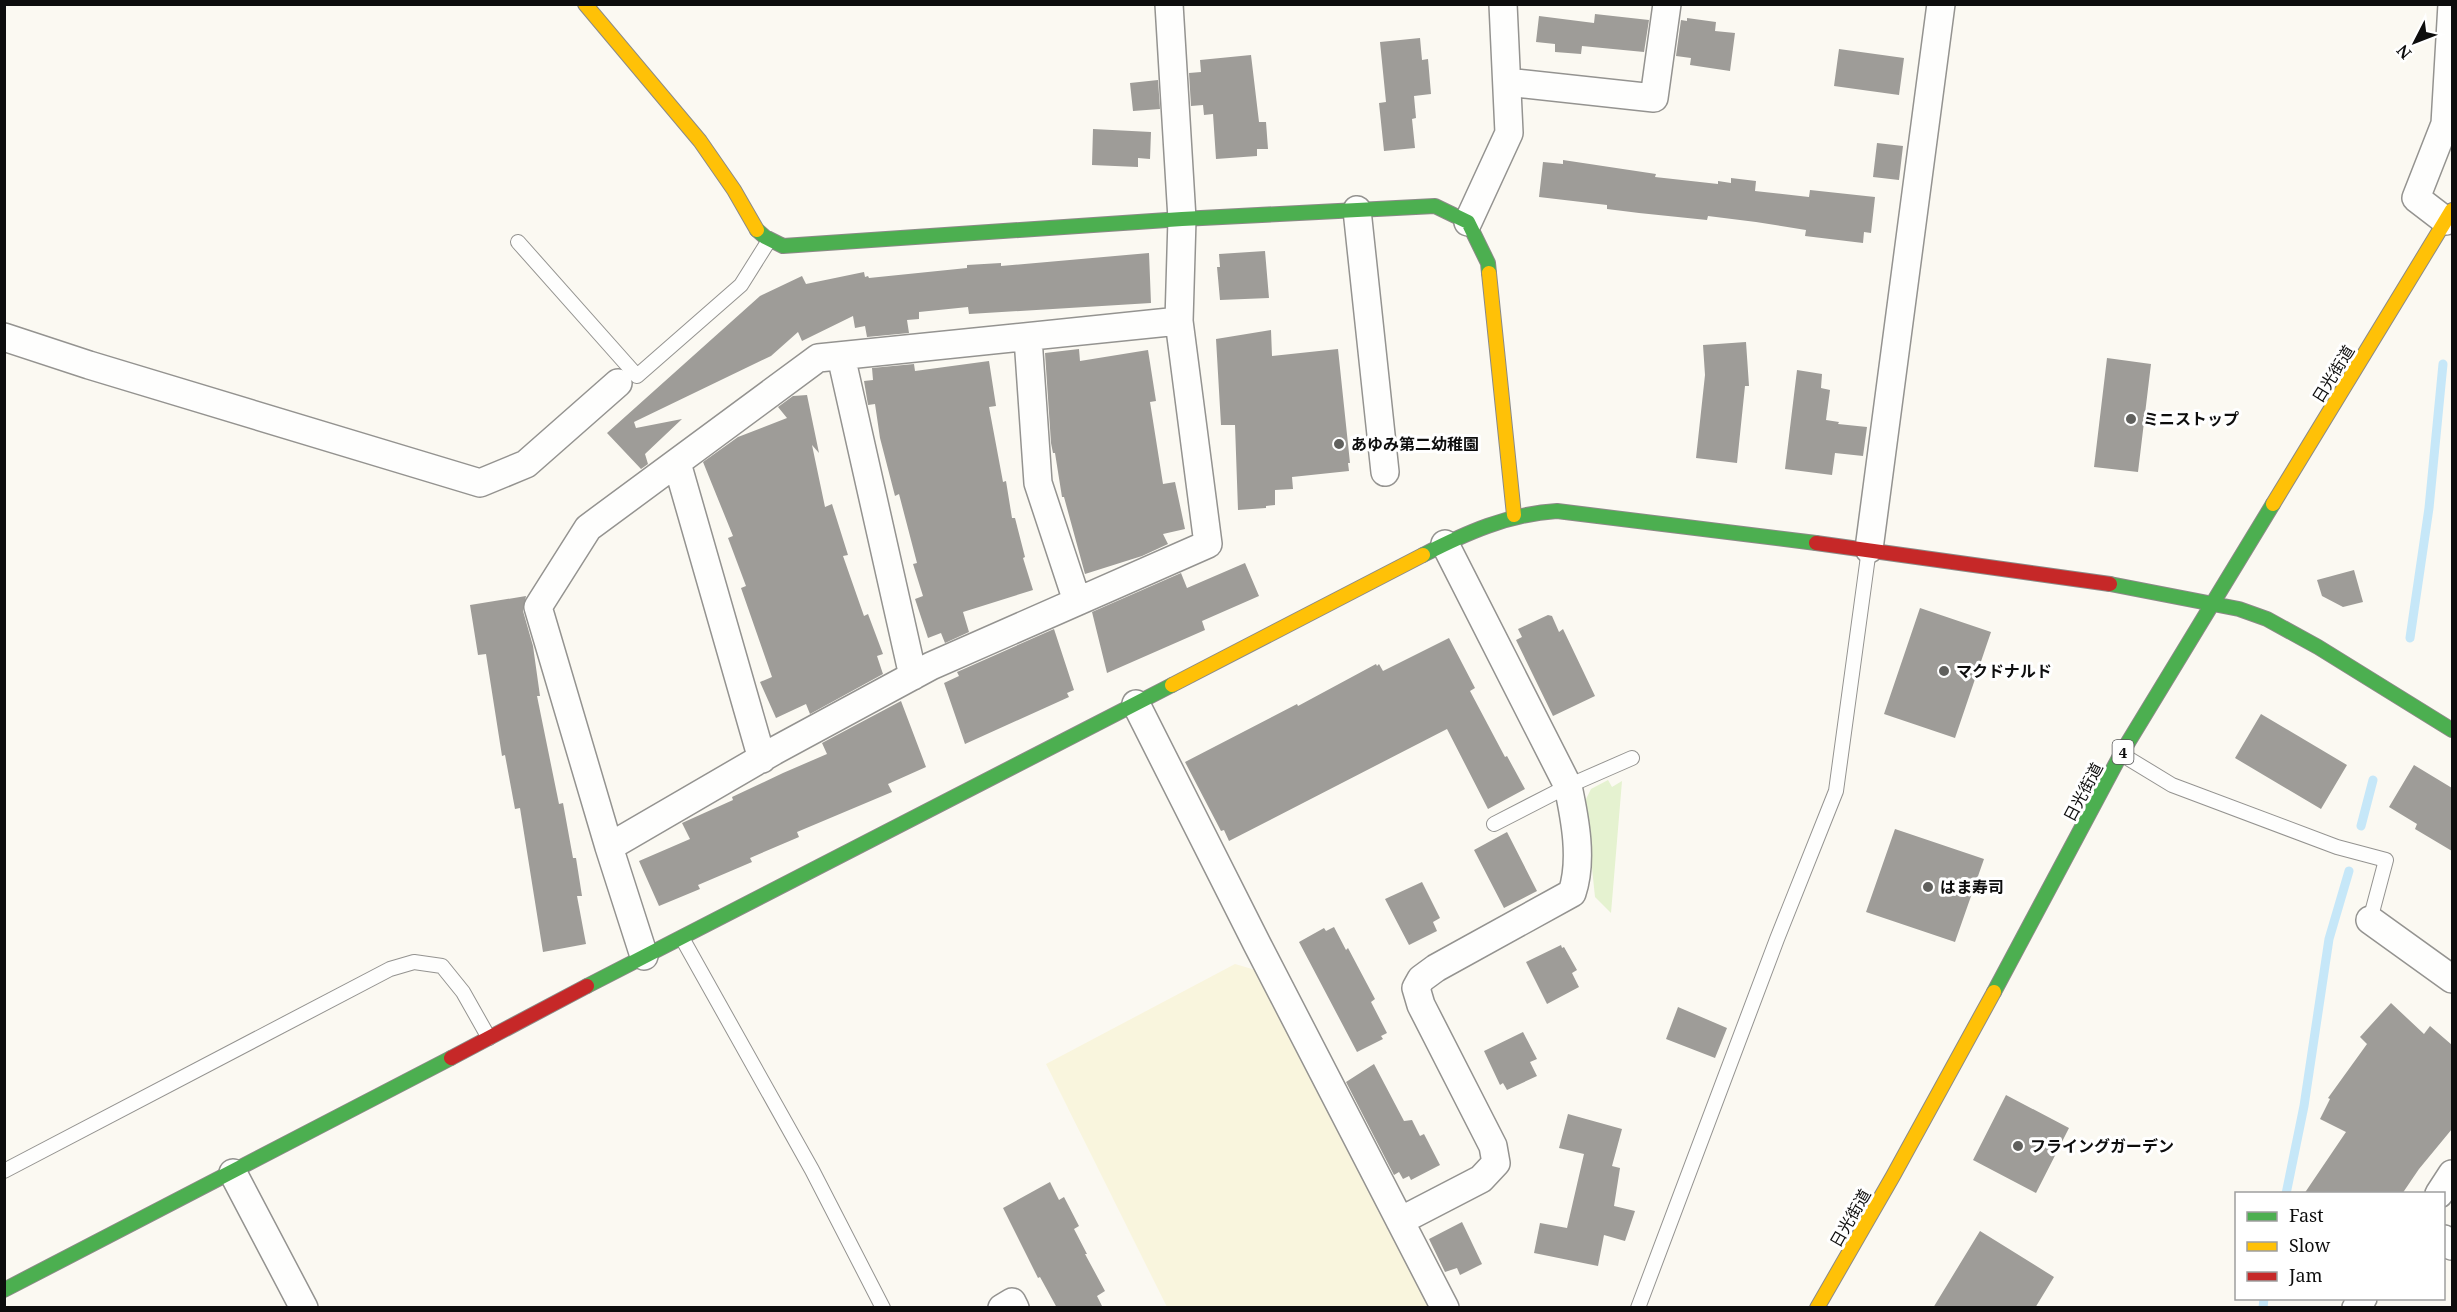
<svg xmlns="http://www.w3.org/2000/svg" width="2457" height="1312" font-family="'Noto Serif','Noto Sans JP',serif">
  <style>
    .farmland { fill: #f9f5dd }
    .green { fill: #e5f2d0 }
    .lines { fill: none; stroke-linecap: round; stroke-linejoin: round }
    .stream { stroke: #c6e7f8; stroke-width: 9 }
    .building { fill: #9e9c98 }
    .lane-casing { stroke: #949390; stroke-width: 16 }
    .street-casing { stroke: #949390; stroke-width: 30 }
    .fast-casing { stroke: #8b8a87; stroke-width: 16 }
    .slow-casing { stroke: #8b8a87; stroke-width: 16 }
    .jam-casing { stroke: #8b8a87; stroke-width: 16 }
    .lane { stroke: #fefefd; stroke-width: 14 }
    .street { stroke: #fefefd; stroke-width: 27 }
    .fast { stroke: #4caf50; stroke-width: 14 }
    .slow { stroke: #ffc107; stroke-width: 14 }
    .jam { stroke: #c62828; stroke-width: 14 }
    .poi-dot { fill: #60605d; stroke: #fff; stroke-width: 2 }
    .labels { text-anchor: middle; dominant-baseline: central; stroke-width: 6; stroke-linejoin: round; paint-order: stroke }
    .shield { fill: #fff; stroke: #565656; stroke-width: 1.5 }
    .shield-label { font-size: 15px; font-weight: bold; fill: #0d0d0d }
    .street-label { font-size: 16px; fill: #0d0d0d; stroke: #fff }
    .poi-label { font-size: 16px; font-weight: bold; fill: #0d0d0d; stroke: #fff; text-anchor: start }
  </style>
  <rect width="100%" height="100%" fill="#fbf9f2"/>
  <!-- farmland -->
  <path class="farmland" d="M1235,964l24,7 175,336h-267l-121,-243z"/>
  <!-- green -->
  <path class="green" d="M1608,780l4,7 10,-6 -11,132 -16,-16 -10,-96 6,-12z"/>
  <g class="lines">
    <!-- stream -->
    <path class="stream" d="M2410,638l19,-130 14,-144
      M2361,826l12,-46
      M2286,1194l18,-88 25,-167 20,-68
      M2263,1308l1,-10"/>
  </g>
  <!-- building -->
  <path class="building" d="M1595,14l54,6 -5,32 -62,-6 -1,8 -26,-2v-8l-19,-2 3,-26 55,7z
    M1687,18l29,4 -1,9 20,2 -5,38 -40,-6 1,-7 -15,-2 5,-36 6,1z
    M1420,38l2,22 6,-1 3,35 -17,2 2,22 -4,1 3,29 -31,3 -5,-48 7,-1 -6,-60z
    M1839,49l65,9 -5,37 -65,-9z
    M1251,55l8,67h7l2,27h-11v7l-41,3 -3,-45 -9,1 -1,-10 -12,1 -2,-33 12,-1 -1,-12z
    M1158,80l2,29 -27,2 -3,-28z
    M1093,129l58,3 -1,27 -12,-1v9l-46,-2z
    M1877,143l26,3 -4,34 -26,-3z
    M1563,160l93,14 -1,3 63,7v-3l13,2v-5l25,3 -1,10 54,6 1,-7 65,7 -4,36 -7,-1 -1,11 -58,-7 1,-6 -50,-8 -48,-6 -1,4 -68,-7 -32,-4v-4l-68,-8 4,-35 20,2z
    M1265,251l4,47 -49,2 -3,-33h3l-1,-13z
    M1149,253l2,50 -182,11 -1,-7 -49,5v7l-12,1 2,13 -42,4 -2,-11 -10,2 -2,-12 -51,25 -4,-9 -27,24 -137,66 2,6 46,-9 -37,35 3,10 -7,5 -34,-36 153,-137 42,-20 4,8 58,-12 1,5 3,-1 1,2 98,-10v-3l34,-2v3z
    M1271,330l1,26 66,-7 12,114h-2l1,8 -57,6 1,12 -18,1v15l-9,1v2l-28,2 -3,-85h-14l-5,-86z
    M1746,342l3,44h-4l-8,77 -41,-5 9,-83 -2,-30z
    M1079,349l1,12 68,-11 8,51 -6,1 13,82 12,-2 10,47 -22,5 5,10 -26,12 -57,18 -21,-77h-2l-7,-44h-2l-2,-10 -6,-90z
    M2107,358l44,6 -13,108 -44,-5z
    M989,361l7,45 -7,1 14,75 3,-1 6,37h3l10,39 -2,1 10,32 -70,22 6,20 -24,11 -4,-10 -13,5 -13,-39 8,-3 -10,-32 4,-1 -18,-69 -4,2 -15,-58 -5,-34 -7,1 -4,-24 9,-1 -1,-12 42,-4 1,7z
    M1797,370l25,4 -1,14 9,2 -4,30 13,2 -1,2 29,3 -4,29 -28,-3 -3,22 -47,-6z
    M807,395l12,58 -7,-8 13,62 7,-3 16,51 -5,1 21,60 4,-2 15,40 -6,2 6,18 -73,40 -4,-10 -30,14 -16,-36 12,-5 -31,-89 5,-2 -18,-48 5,-2 -30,-74 35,-25 49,-19 -9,-11 15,-11z
    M1245,563l14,33 -57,25 3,9 -98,43 -15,-61 89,-39 6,15z
    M2354,570l9,32 -20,5 -21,-11 -5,-16z
    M526,596l-3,15 10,35 7,50h-3l22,108 4,-1 10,55h3l6,38h-5l9,48 -43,8 -23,-144 -5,1 -10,-54 -3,1 -16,-102 -8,1 -8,-50z
    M1920,608l71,24 -36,106 -71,-24z
    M1548,615l4,1 7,16 4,-3 32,67 -42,20 -37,-76 6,-3 -4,-8z
    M1054,629l20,61 -7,3 2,4 -104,47 -21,-61 15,-7 -2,-4z
    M1449,638l26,50 -5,3 35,66 2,-1 18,33 -37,20 -41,-80 -218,112 -5,-11 -3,1 -36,-69 112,-58 1,2 78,-42 1,2 2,-2 4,7z
    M901,701l25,66 -38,17 4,8 -95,40 2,5 -49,21 2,4 -54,23 2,4 -41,17 -20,-45 51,-22 -8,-16 51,-23 -1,-3 51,-24 44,-19 -5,-11z
    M2261,714l86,51 -26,44 -86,-51z
    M2414,765l38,23v63l-37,-22 2,-5 -28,-17z
    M1895,829l89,30 -29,83 -89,-30z
    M1507,832l30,59 -33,17 -30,-58z
    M1422,882l18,36 -7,4 4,9 -28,14 -24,-46z
    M1334,927l12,23 2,-2 27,51 -4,3 16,31 -6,3 2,3 -26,13 -58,-110 25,-14 2,3z
    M1561,945l1,3 2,-1 13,23 -5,3 7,14 -32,17 -21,-42z
    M2391,1003l33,31 6,-8 22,19v84l-33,40 -17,25h-98l42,-62 -26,-13 10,-20 -2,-1 39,-54 -7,-7z
    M1678,1007l49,21 -12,30 -49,-19z
    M1523,1032l14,27 -7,3 7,14 -30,14 -4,-7 -3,2 -16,-34z
    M1374,1064l30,57 8,-1 8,16 4,-2 16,31 -29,15 -2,-4 -6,3 -4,-7 -5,3 -48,-93z
    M2006,1095l63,33 -33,65 -63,-33z
    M1568,1114l54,15 -10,37 8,2 -6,38 21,5 -10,30 -21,-6 -6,31 -64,-13 6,-30 27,5 17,-74 -25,-6z
    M1050,1182l9,18 5,-3 15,29 -5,3 13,25h-2l20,37 -8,5 6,12h-46l-17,-31 -2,1 -35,-70z
    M1462,1222l20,42 -22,11 -3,-7 -12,4 -16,-33z
    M1980,1231l74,46 -19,31h-102z"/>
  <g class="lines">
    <!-- lane casing -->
    <g class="lane-casing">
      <path id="lane" d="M518,242l119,134 104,-91 27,-43
        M2121,754l51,31 165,62 49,13 -16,60
        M1494,824l74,-38 64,-28
        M682,938l130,232 71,138
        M4,1171l386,-202 24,-7 28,4 21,26 26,46
        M1638,1308l139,-369 59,-148 33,-242"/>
    </g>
    <!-- street casing -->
    <g class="street-casing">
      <path id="street" d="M1169,4l13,215 -3,102
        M1507,82l147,16 13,-94
        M1357,210l28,262
        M2446,221l-30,-23 29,-74 7,-120
        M1468,222l41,-89 -6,-129
        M4,337l85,28 391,118 46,-19 92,-81
        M1028,338l10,145 39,118
        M841,356l72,320
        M677,463l85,296
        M1869,549l72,-545
        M1136,704l121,240 188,364
        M609,847l165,-96 157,-85 277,-122 -29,-223 -361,37 -230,170 -50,79 71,240 35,109
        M2370,920l82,59
        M233,1173l71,135
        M2439,1194l13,-20
        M1400,1221l81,-42 15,-16 -3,-17 -72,-141 -5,-17 5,-9 15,-11 136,-75c11,-33 3,-74 -4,-107l-123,-242
        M2444,1239l8,7
        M1002,1308l10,-6 3,6
        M2356,1308l7,-10"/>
    </g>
    <!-- fast casing -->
    <g class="fast-casing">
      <path id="fast" d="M757,230l8,7 18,9 399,-27 253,-13 33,16 20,41 1,10
        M1423,555c43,-22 85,-41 134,-44l259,32
        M2110,584l129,25 28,10 51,28 134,83
        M587,986l585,-301
        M1994,992l127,-238 152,-250
        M4,1290l447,-232"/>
    </g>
    <!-- slow casing -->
    <g class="slow-casing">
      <path id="slow" d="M585,4l115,137 34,49 23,40
        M1489,273l25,242
        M2273,504l179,-294
        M1172,685l251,-130
        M1817,1308l76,-132 101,-184"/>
    </g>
    <!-- jam casing -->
    <g class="jam-casing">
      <path id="jam" d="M1816,543l294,41
        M451,1058l136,-72"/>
    </g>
    <!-- lane -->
    <use href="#lane" class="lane"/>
    <!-- street -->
    <use href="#street" class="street"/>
    <!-- fast -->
    <use href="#fast" class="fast"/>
    <!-- slow -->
    <use href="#slow" class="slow"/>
    <!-- jam -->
    <use href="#jam" class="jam"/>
  </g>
  <!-- markers -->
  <g class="poi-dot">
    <circle cx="2131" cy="419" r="6"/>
    <circle cx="1339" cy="444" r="6"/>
    <circle cx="1944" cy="671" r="6"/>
    <circle cx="1928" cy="887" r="6"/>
    <circle cx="2018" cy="1146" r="6"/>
  </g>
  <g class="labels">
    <!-- shield labels -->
    <rect class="shield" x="2112.5" y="740" width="21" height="24" rx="4.5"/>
    <g class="shield-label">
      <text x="2123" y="752">4</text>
    </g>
    <!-- street labels -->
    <g class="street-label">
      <text transform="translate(2333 374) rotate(-58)">日光街道</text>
      <text transform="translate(2083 792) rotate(-62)">日光街道</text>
      <text transform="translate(1850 1218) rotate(-60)">日光街道</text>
    </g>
    <!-- poi labels -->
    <g class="poi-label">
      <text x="2143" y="419">ミニストップ</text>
      <text x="1351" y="444">あゆみ第二幼稚園</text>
      <text x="1956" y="671">マクドナルド</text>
      <text x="1940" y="887">はま寿司</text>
      <text x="2030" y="1146">フライングガーデン</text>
    </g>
  </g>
  <!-- border -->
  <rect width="2457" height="1312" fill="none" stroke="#0d0d0d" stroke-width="12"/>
  <!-- legend -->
  <rect x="2235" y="1192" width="210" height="108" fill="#ffffff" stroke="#9e9e9e" stroke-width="1.5"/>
  <rect x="2247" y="1212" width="30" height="9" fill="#4caf50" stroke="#9e9e9e" stroke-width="1.5"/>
  <text x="2289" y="1222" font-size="18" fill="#0d0d0d">Fast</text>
  <rect x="2247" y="1242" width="30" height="9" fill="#ffc107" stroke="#9e9e9e" stroke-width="1.5"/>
  <text x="2289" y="1252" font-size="18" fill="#0d0d0d">Slow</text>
  <rect x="2247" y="1272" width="30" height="9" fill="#c62828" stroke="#9e9e9e" stroke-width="1.5"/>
  <text x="2289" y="1282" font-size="18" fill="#0d0d0d">Jam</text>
  <!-- north arrow -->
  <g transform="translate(2415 42) rotate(228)" stroke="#ffffff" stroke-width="4.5" paint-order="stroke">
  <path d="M0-4.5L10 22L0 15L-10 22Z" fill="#0d0d0d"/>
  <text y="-9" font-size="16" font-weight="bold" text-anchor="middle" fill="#0d0d0d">N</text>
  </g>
</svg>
